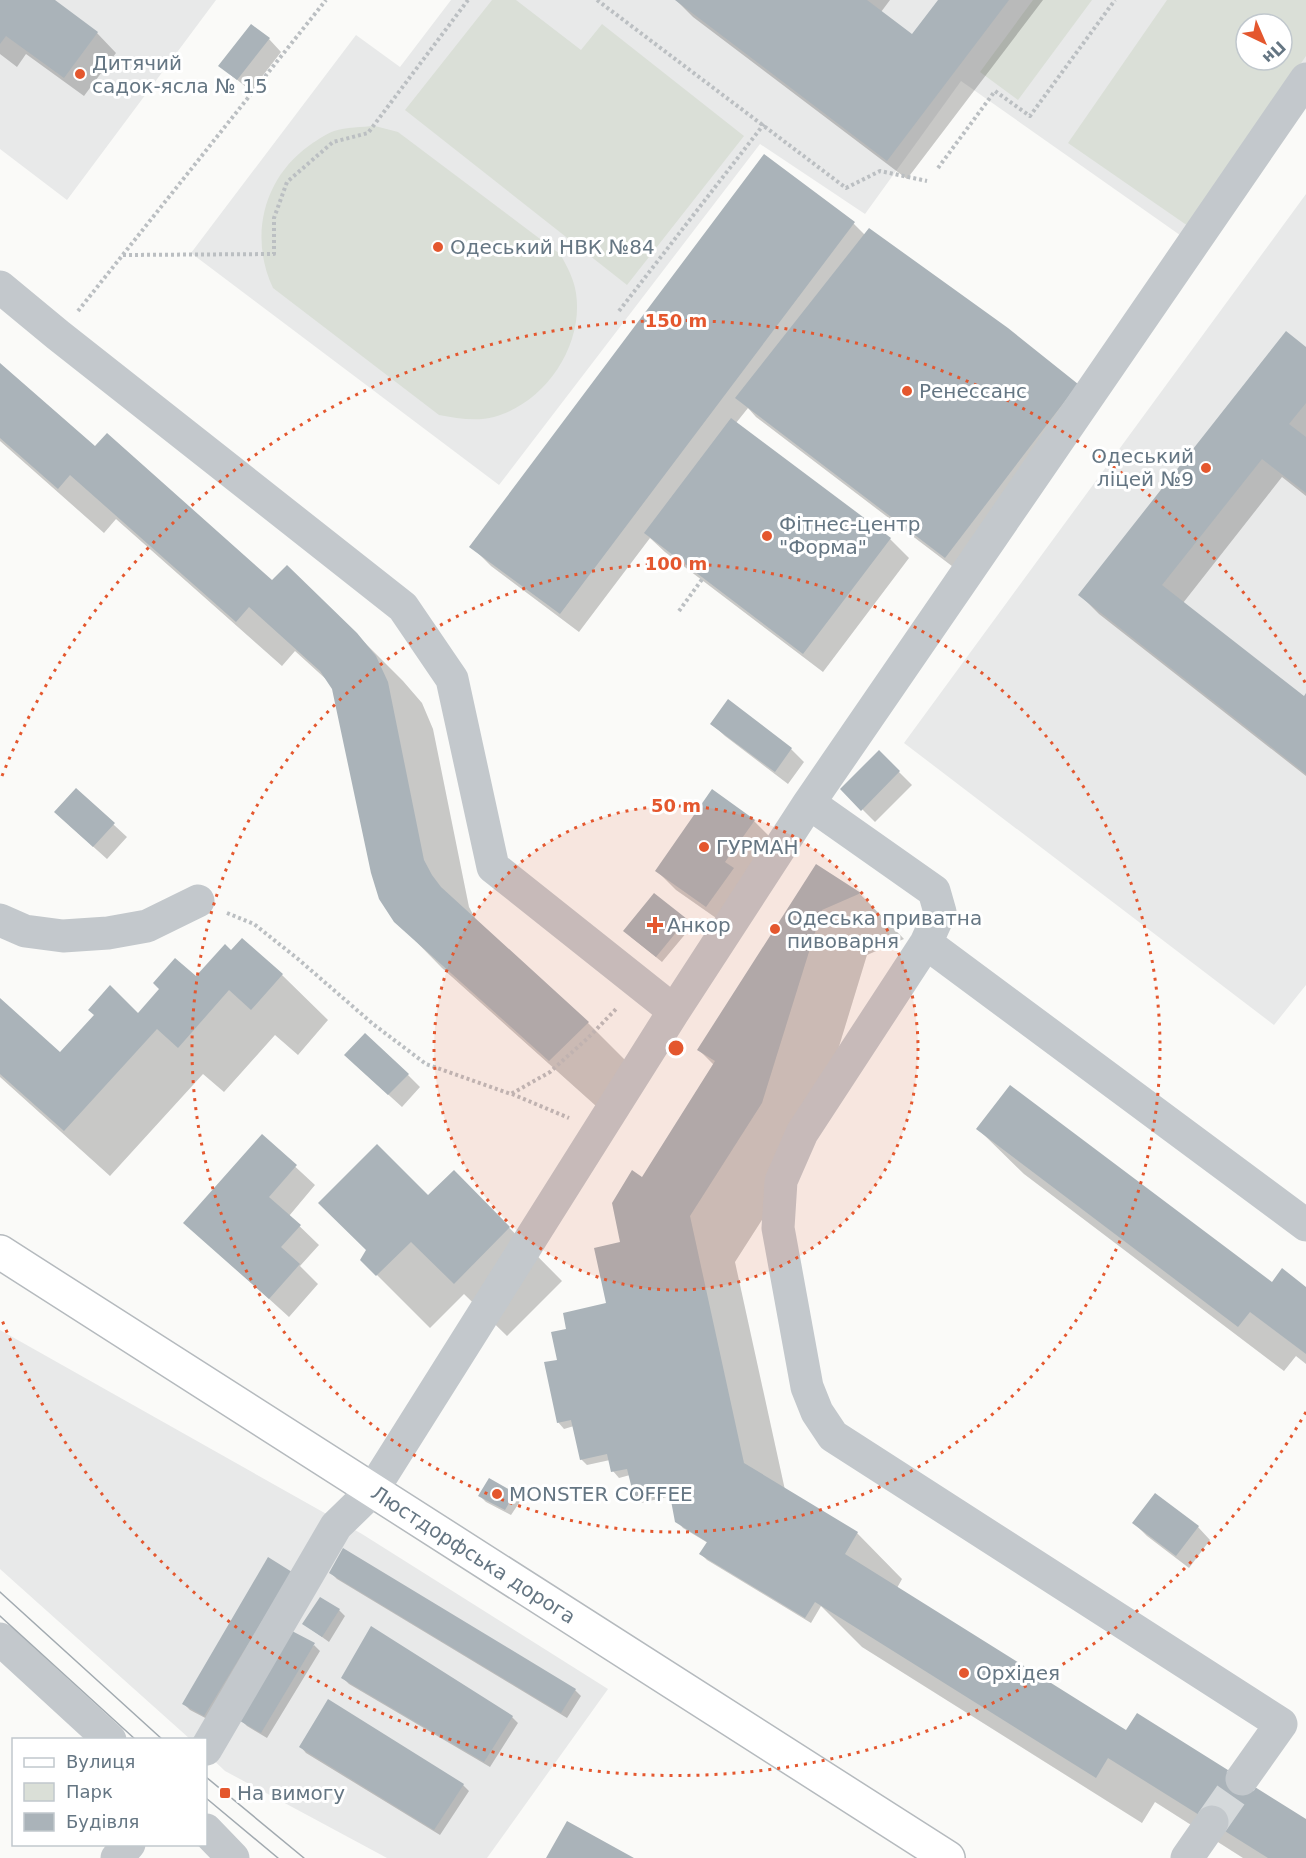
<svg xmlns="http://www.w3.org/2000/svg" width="1306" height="1858" font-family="'DejaVu Sans',sans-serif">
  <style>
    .built { fill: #e8e9e9; fill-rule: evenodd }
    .green { fill: #dadfd7; fill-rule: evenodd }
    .shadow { fill: #0003 }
    .building { fill: #aab3b9 }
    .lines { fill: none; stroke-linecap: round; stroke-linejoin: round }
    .minor-tunnel { stroke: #d5d9db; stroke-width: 33; stroke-dasharray: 33 16; stroke-linecap: butt }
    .major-casing { stroke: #b5babe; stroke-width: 36 }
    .path { stroke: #bbbfc2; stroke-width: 4; stroke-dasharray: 3 3; stroke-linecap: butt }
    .minor { stroke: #c3c8cc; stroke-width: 33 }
    .major { stroke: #fff; stroke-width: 33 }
    .tram { stroke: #a2aab0; stroke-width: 1.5 }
    .ring { fill: none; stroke: #e4572e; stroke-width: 3; stroke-dasharray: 3 6 }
    .poi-dot { fill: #e4572e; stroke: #fff; stroke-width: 2 }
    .labels { text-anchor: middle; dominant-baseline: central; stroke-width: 6; stroke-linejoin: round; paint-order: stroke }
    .poi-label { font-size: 20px; fill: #657683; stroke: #fff; text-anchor: start }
    .street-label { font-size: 20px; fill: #657683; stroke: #fff }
    .centre { fill: #e4572e; stroke: #fff; stroke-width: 3 }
    .ring-label { font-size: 18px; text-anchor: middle; font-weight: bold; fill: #e4572e; stroke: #fff; stroke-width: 6; stroke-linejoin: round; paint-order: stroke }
  </style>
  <rect width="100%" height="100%" fill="#fafaf8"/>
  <!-- built -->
  <path class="built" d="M0,0h216l-149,200 -67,-51z
    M451,0h855v66l-119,174 -226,-159 -96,133 -105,-70 -261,341 -308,-232 165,-218 44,32zM1246,24h36v36h-36z
    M1306,194v791l-32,40 -370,-282z
    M0,1330l362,204 246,155 -121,169h-100l-162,-87 -19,-18v-13l-16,-1 -190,-170z"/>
  <!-- green -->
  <path class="green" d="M492,0h24l65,50 21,-26 142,112 -117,149 -222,-175z
    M1033,0h59l-74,100 -38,-28z
    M1167,0h139v56l-118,170 -120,-83zM1246,24h36v36h-36z
    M375,126l23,6 162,122c7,12 14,25 16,39 8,53 -31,110 -82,124 -18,5 -38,1 -55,-2l-166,-127c-24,-51 -10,-110 37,-143 7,-5 16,-11 24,-14 12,-4 28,-4 41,-5z"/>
  <!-- shadow -->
  <path class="shadow" d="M0,0h52l45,33 19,20 -32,43 -58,-42 -9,13 -17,-13z
    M676,0h214l-9,12 31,24 28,-36h103l-136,179 -214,-162z
    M269,39l12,13 -30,39 -31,-25z
    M764,156l90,68 11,11 212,150 -112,191 -209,-159 -8,-9 -12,15 154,116 19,19 -86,114 -158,-120 -15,-14 -71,94 -88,-66 -20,-20z
    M1306,349v147l-24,-19 -99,126 121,95 2,-3v81l-207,-162 -19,-19z
    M0,365l95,84 177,133 84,52 47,47 19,22 11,26 36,178 8,15 111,101 45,45 -37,38 -154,-138 -46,-47 -63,-232 -5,-8 -33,-30 -13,15 -166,-147 -12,14 -104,-92z
    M728,702l63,47 13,13 -16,22 -63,-48 -13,-12z
    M879,752l33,33 -37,37 -33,-33z
    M76,790l51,47 -20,22 -38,-34z
    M754,821l19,19 -47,85 -50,-35 -19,-19z
    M816,866l44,28 44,45 -37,16 -59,193 -73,114 50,228 72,43 45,46 -5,9 230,144 179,89v37h-63l-88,-56 -13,21 -280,-176 -41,-41 -10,17 -104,-63 -6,-6 7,-11 -25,-15 -6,-7 -6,-25 -30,7 -6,-6 -5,-22 -11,3 -6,-7 -3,-11 -23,5 -6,-6 -7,-33 -10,3 -6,-7v-61l10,-31 40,-26 14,-61 20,-64 72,-114 -15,-15z
    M686,920l6,6 -30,36 -31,-25z
    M243,940l39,35 46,45 -30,35 -23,-20 -51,57 -21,-18 -93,102 -110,-99v-77l60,54 78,-39 58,-36 35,-27z
    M359,1068l49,7 12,12 -18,20z
    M978,1129l294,155 34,4v76l-10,-8 -12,15 -260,-197z
    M262,1136l53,49 -26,31 30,29 -19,21 18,18 -29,33 -104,-94z
    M454,1172l108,109 -55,55 -43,-42 -34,34 -68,-68z
    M489,1480l26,14 6,6 -10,15 -25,-13 -6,-6z
    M1134,1523l64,4 12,13 -21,28 -42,-32z
    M291,1573l-80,148 -21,-11 -6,-6z
    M331,1573l244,117 6,6 -14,22 -230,-139z
    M320,1599l19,11 6,6 -16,26 -25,-18z
    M314,1645l6,6 -53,87 -20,-12 -6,-6z
    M343,1678l169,39 6,6 -28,44 -141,-83z
    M300,1746l163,39 6,6 -29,44 -134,-82z"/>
  <!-- building -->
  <path class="building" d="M0,0h55l43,32 -34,46 -58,-42 -6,8z
    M675,0h192l45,34 26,-34h71l-122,161z
    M251,24l19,14 -33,42 -19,-14z
    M764,154l91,68 -295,392 -91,-67z
    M869,228l139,100 70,56 -133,174 -210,-160z
    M1286,331l20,16v56l-17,21 17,13v56l-44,-34 -100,126 142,111 2,-3v81l-228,-179z
    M0,363l95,83 12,-13 165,147 15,-15 70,68 19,23 12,26 36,178 8,15 9,12 148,135 -40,39 -155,-139 -15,-23 -8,-26 -39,-184 -12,-18 -71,-64 -13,15 -166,-147 -12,14 -58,-51z
    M731,418l160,120 -88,116 -159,-121z
    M728,699l64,49 -17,24 -65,-48z
    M879,750l21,21 -39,40 -21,-22z
    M76,788l39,35 -22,24 -39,-35z
    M712,789l43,31 -30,42 9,6 -28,39 -51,-36z
    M816,864l45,29 -39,17 -60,193 -72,113 54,247 114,69 -13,22 281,176 11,-17 169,106v39h-38l-160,-100 -12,20 -281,-176 -10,16 -106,-64 8,-12 -32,-20 -6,-32 -35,7 -7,-28 -16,3 -4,-18 -27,6 -9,-40 -14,3 -13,-61 13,-2 -6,-28 15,-3 -3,-16 43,-10 -12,-55 26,-6 -8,-39 20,-33 10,7 73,-116 -18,-11z
    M654,893l33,26 -31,38 -33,-26z
    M242,938l41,36 -32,36 -22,-20 -51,58 -21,-19 -93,102 -64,-57v-76l60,54 34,-37 -6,-5 22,-25 28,28 21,-24 -6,-6 22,-25 21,18 29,-32 6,6z
    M365,1033l44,41 -21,21 -44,-40z
    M1010,1085l262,197 10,-14 24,19v67l-56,-42 -12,15 -262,-198z
    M262,1134l35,31 -28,32 32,28 -20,22 19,17 -31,35 -86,-76z
    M377,1144l51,51 26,-25 56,57 -56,57 -43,-42 -35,34 -16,-16 6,-10 -48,-47z
    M489,1478l26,15 -10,17 -27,-14z
    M1155,1493l44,33 -23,30 -44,-33z
    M343,1548l233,141 -15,24 -232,-140z
    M268,1557l24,15 -88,144 -22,-12z
    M320,1597l20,12 -18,28 -20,-13z
    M371,1626l142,90 -29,46 -143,-84z
    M292,1631l23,12 -54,90 -21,-12z
    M328,1699l136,85 -30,46 -135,-83z
    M567,1821l67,37h-88z"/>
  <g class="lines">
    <!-- minor-tunnel -->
    <path class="minor-tunnel" d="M1212,1822l30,-43"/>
    <!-- major casing -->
    <g class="major-casing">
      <g id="major">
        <path id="s1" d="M0,1252l948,606"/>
      </g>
    </g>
    <!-- path -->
    <path class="path" d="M597,0l249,188 34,-17 47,10
      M938,168l57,-77 35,25 85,-116
      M123,255l151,-1v-36l13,-36 46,-40 35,-9 100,-133
      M78,311l248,-311
      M619,311l145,-187
      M679,611l24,-33
      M227,913l27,11 44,35 75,65 53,40 85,30 39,-22 38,-34 29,-30
      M512,1094l57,24"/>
    <!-- minor -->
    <path class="minor" d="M0,287l58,48 345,272 49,72 41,188 181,144
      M809,803l125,88 6,21 -14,31 380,282
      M0,920l25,11 38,5 45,-3 39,-7 51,-25
      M926,943l-124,190 -21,48 -3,47 29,159 10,25 16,24 448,288 -39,55
      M0,1639l110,101
      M206,1749l130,-223 36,-35 302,-480 135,-208 497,-724
      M206,1830l27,28
      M117,1858l12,-14
      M1187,1858l25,-36"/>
    <!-- major -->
    <use href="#major" class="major"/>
    <!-- tram -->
    <path class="tram" d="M0,1592l163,148
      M0,1616l136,124
      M206,1777l98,81
      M206,1798l72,60"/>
  </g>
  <!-- distance rings -->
  <circle cx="676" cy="1048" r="242" fill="#e4572e" fill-opacity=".12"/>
  <g class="ring">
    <circle cx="676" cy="1048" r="242"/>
    <circle cx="676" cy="1048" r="484"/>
    <path d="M1306 1412A727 727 0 0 1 2 1320M2 776A727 727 0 0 1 1306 684"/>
  </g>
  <!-- markers -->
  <g class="poi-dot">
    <circle cx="80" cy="74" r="6"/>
    <circle cx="438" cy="247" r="6"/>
    <circle cx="907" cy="391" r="6"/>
    <circle cx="1206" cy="468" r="6"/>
    <circle cx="767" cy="536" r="6"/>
    <circle cx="704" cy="847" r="6"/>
    <path d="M652 916h6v6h6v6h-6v6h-6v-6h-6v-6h6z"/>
    <circle cx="775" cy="929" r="6"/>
    <circle cx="497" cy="1494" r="6"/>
    <circle cx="964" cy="1673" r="6"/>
    <rect x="219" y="1787" width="12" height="12" rx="3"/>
  </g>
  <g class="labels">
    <!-- poi labels -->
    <g class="poi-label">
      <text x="92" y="63">Дитячий<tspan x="92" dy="23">садок-ясла № 15</tspan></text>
      <text x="450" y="247">Одеський НВК №84</text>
      <text x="919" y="391">Ренессанс</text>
      <text x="1194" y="456" text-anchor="end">Одеський<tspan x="1194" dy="23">ліцей №9</tspan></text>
      <text x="779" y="524">Фітнес-центр<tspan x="779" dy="23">"Форма"</tspan></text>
      <text x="716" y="847">ГУРМАН</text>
      <text x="787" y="918">Одеська приватна<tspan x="787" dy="23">пивоварня</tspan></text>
      <text x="667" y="925">Анкор</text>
      <text x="509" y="1494">MONSTER COFFEE</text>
      <text x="976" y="1673">Орхідея</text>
      <text x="237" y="1793">На вимогу</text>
    </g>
    <!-- street labels -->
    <g class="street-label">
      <text stroke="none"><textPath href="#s1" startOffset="562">Люстдорфська дорога</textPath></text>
    </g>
  </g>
  <circle cx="676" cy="1048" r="9" class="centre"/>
  <g class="ring-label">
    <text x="676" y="327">150 m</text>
    <text x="676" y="570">100 m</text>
    <text x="676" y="812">50 m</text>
  </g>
  <!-- legend -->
  <rect x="12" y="1738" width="195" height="108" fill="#ffffff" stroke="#c1c8cd" stroke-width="1.5"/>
  <rect x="24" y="1758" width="30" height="9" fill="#ffffff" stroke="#c1c8cd" stroke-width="1.5"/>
  <text x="66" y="1768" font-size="18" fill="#657683">Вулиця</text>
  <rect x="24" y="1783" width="30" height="18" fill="#dadfd7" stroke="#c1c8cd" stroke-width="1.5"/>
  <text x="66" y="1798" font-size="18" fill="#657683">Парк</text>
  <rect x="24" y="1813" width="30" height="18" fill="#aab3b9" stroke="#c1c8cd" stroke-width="1.5"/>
  <text x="66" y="1828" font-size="18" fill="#657683">Будівля</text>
  <!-- north arrow -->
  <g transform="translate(1264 42) rotate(136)"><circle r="28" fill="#ffffff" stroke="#c1c8cd" stroke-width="1.5"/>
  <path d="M0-4.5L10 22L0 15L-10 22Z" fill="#e4572e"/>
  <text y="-9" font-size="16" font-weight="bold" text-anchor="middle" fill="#657683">Пн</text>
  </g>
</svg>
